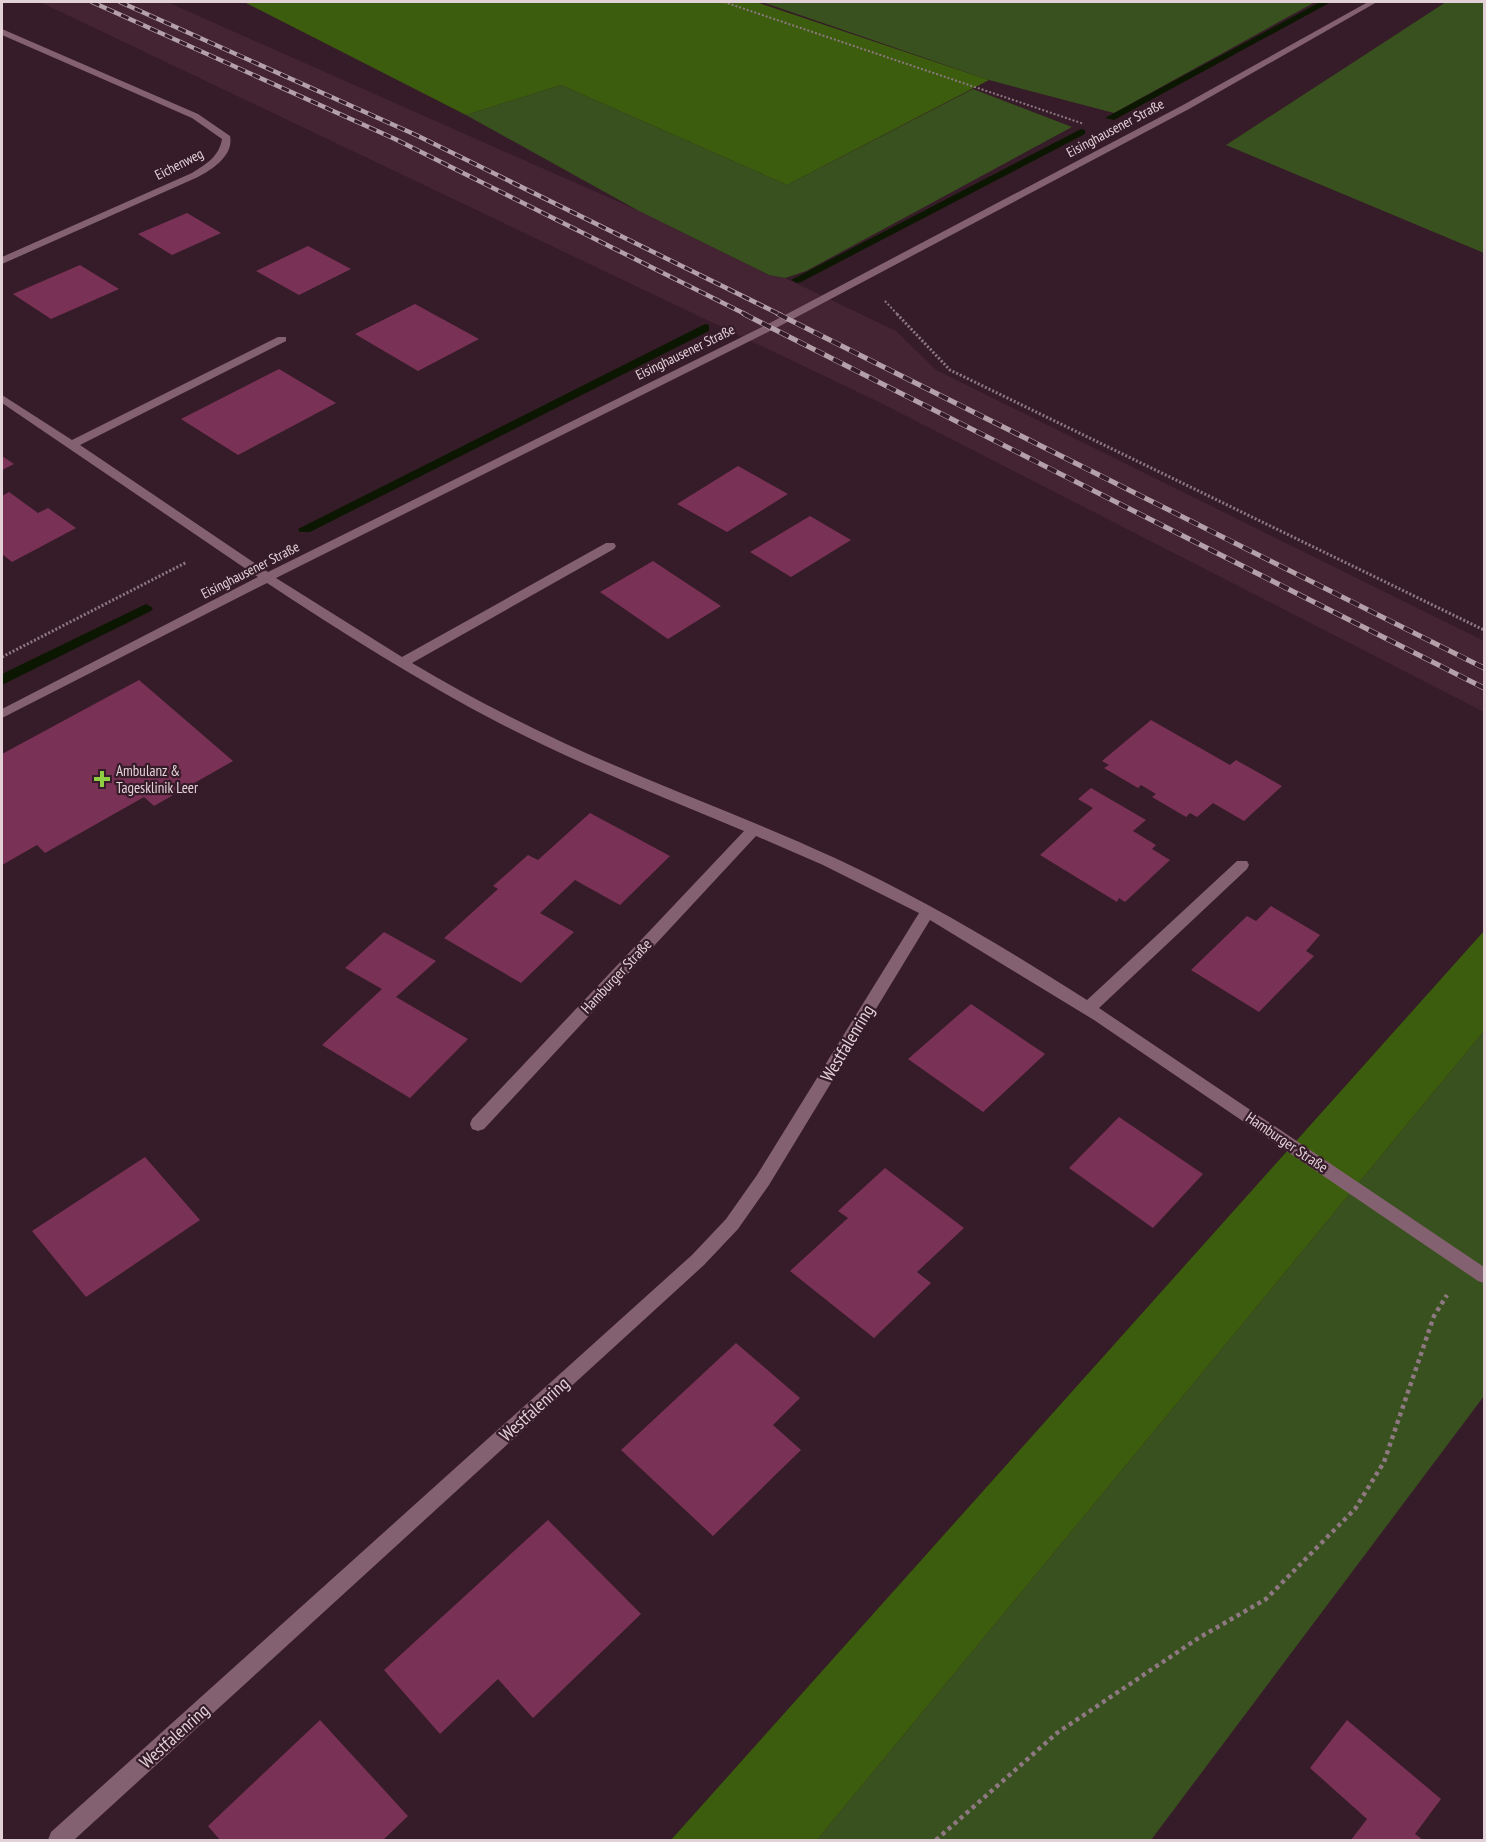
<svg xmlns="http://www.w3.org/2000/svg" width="1486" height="1842" font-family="'PT Sans Narrow',sans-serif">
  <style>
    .built { fill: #442433 }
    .green { fill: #39511e }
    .forest { fill: #3c5d0d }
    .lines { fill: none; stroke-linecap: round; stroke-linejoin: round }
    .stream { fill: #0c1702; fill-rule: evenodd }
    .building { fill: #7a3156 }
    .path-far2 { stroke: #8e7882; stroke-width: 2; stroke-dasharray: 2 2; stroke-linecap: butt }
    .path-far1 { stroke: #8e7882; stroke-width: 3; stroke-dasharray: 2 2; stroke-linecap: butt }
    .path { stroke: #8e7882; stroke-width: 4.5; stroke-dasharray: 4 4; stroke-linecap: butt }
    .minor { fill: #846171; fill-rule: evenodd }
    .rail-far1-casing { stroke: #b4a0a8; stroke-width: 4.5 }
    .rail-casing { stroke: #b4a0a8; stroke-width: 5 }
    .rail-far1 { stroke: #361c28; stroke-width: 3; stroke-dasharray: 8; stroke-linecap: butt }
    .rail { stroke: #361c28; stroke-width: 4; stroke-dasharray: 10; stroke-linecap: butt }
    .poi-dot { fill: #8fcd42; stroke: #361c28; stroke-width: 2 }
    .labels { text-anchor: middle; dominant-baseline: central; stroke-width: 4.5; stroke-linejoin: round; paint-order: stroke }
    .far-street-label { font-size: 14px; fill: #e3d1d8; stroke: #361c28 }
    .poi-label { font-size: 15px; fill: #e3d1d8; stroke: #361c28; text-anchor: start }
    .street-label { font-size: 15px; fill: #e3d1d8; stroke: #361c28 }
    .near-street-label { font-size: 18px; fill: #e3d1d8; stroke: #361c28 }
  </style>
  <rect width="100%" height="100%" fill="#361c28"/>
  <!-- built -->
  <path class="built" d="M40,2h127l472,209 129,64 17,3 111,53 40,39 548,271v71l-603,-309z"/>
  <!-- green -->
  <path class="green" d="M762,2h553l-201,111 -125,-33z
    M1446,2h38v251l-258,-108z
    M561,85l226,100 186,-96 99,38 -266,144 -21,7 -16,-3 -130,-64 -173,-96z
    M1484,1031v365l-333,444h-334z"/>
  <!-- forest -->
  <path class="forest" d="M244,2h512l233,78 -202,105 -226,-100 -95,30z
    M1484,931v100l-667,809h-146z"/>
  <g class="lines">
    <!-- stream -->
    <path class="stream" d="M1320,2h11l-217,118 -9,-2z
      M1081,129l4,1v4l-284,148 -4,1 -6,-3z
      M705,324l4,1v6l-399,201h-10l-2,-3z
      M146,604l7,4 -2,3 -149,74v-11z"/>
  </g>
  <!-- building -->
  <path class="building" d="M187,213l34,20 -49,22 -34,-21z
    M308,246l43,23 -52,26 -43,-24z
    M80,265l39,24 -68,30 -38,-25z
    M415,304l64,35 -61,32 -63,-37z
    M279,369l57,34 -98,52 -57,-36z
    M2,456l12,8 -12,6z
    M738,466l50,28 -61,38 -50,-28z
    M9,492l29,21 10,-5 28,20 -64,34 -10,-8v-58z
    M810,516l41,24 -60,37 -41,-25z
    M653,561l68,45 -53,33 -68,-47z
    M139,680l94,81 -79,45 -10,-9 -99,56 -8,-8 -35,20v-111z
    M1151,720l79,45 6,-5 46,26 -38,35 -31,-18 -16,14 -7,-4 -4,4 -34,-20 4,-3 -15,-9 -3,3 -34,-20 5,-3 -7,-4z
    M1091,788l55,32 -13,11 23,14 -4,4 18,11 -45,42 -6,-4 -2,4 -77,-47 53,-47 -15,-9z
    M590,813l80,43 -50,49 -45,-25 -35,33 34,19 -53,51 -77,-45 54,-49 -5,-3 35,-31 10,5z
    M1271,906l49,29 -14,16 8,5 -55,56 -68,-42 56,-54 9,5z
    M384,932l52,29 -40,36 72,42 -58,59 -88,-53 60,-56 -37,-21z
    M971,1004l74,50 -62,58 -75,-53z
    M1119,1117l84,57 -50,54 -84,-60z
    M145,1157l55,63 -114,77 -54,-66z
    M885,1168l79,60 -47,44 14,11 -57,55 -84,-67 58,-53 -10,-7z
    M736,1343l64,55 -27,27 28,25 -88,86 -92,-86z
    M548,1520l93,94 -108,104 -35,-39 -58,55 -56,-64z
    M320,1720l88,96 -25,24h-163l-12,-14z
    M1347,1720l94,79 -26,35 8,6h-72l16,-21 -57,-51z"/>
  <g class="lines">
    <!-- path-far2 -->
    <path class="path-far2" d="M724,2l360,122
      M885,301l13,14"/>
    <!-- path-far1 -->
    <path class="path-far1" d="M897,314l53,56 534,260
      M2,657l185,-95"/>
    <!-- path -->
    <path class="path" d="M936,1840l121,-107 140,-94 69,-40 89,-90 29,-47 50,-146 13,-21"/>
    <!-- minor -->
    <path class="minor" d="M1368,2h9l-188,107 -413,219 -500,250 126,79 204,-114h8l2,3 -2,3 -202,114c49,29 100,56 152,80 89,41 182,74 271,115 88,41 171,90 252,142l150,-139h10l2,4 -2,4 -148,139 385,259v16l-6,-2 -384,-261 -164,-100 -161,265 -31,44 -34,36 -630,575h-26l3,-8 641,-577 34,-36 31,-44 162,-262 -96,-48 -67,-29 -272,293 -6,2 -6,-2 -2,-5 2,-5 272,-288c-81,-34 -164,-66 -243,-107 -81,-42 -158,-91 -234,-141l-265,135v-9l256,-132 -256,-174v-8l70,45 206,-103h8v4l-206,104 188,127 500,-248 415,-219z
      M2,29l196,85 32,22c4,19 -17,33 -32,41l-196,87v-7l190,-84c14,-9 27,-16 30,-34l-30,-21 -190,-83z"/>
    <!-- rail-far1 casing -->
    <g class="rail-far1-casing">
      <path id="rail-far1" d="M92,2l303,137 352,176
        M120,2l296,133 365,180"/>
    </g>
    <!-- rail casing -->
    <g class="rail-casing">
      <path id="rail" d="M744,314l740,374
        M778,314l706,354"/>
    </g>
    <!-- rail-far1 -->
    <use href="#rail-far1" class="rail-far1"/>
    <!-- rail -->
    <use href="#rail" class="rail"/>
  </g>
  <!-- markers -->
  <path class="poi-dot" d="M99 770h6v6h6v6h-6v6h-6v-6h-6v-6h6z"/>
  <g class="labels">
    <!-- far-street labels -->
    <g class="far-street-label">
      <text transform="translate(1115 128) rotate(-28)">Eisinghausener Straße</text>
      <text transform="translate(179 164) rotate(-27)">Eichenweg</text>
      <text transform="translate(685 352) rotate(-26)">Eisinghausener Straße</text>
      <text transform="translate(250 570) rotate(-27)">Eisinghausener Straße</text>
    </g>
    <!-- poi labels -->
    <g class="poi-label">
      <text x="116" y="770">Ambulanz &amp;<tspan x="116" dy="17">Tagesklinik Leer</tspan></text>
    </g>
    <!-- street labels -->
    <g class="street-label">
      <text transform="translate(616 976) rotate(-47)">Hamburger Straße</text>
      <text transform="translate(1287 1142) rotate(34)">Hamburger Straße</text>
    </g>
    <!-- near-street labels -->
    <g class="near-street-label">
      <text transform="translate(847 1043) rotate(-59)">Westfalenring</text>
      <text transform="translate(534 1409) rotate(-42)">Westfalenring</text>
      <text transform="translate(174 1736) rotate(-42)">Westfalenring</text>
    </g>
  </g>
  <!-- border -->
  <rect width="1486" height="1842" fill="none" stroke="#e3d1d8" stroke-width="6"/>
</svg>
